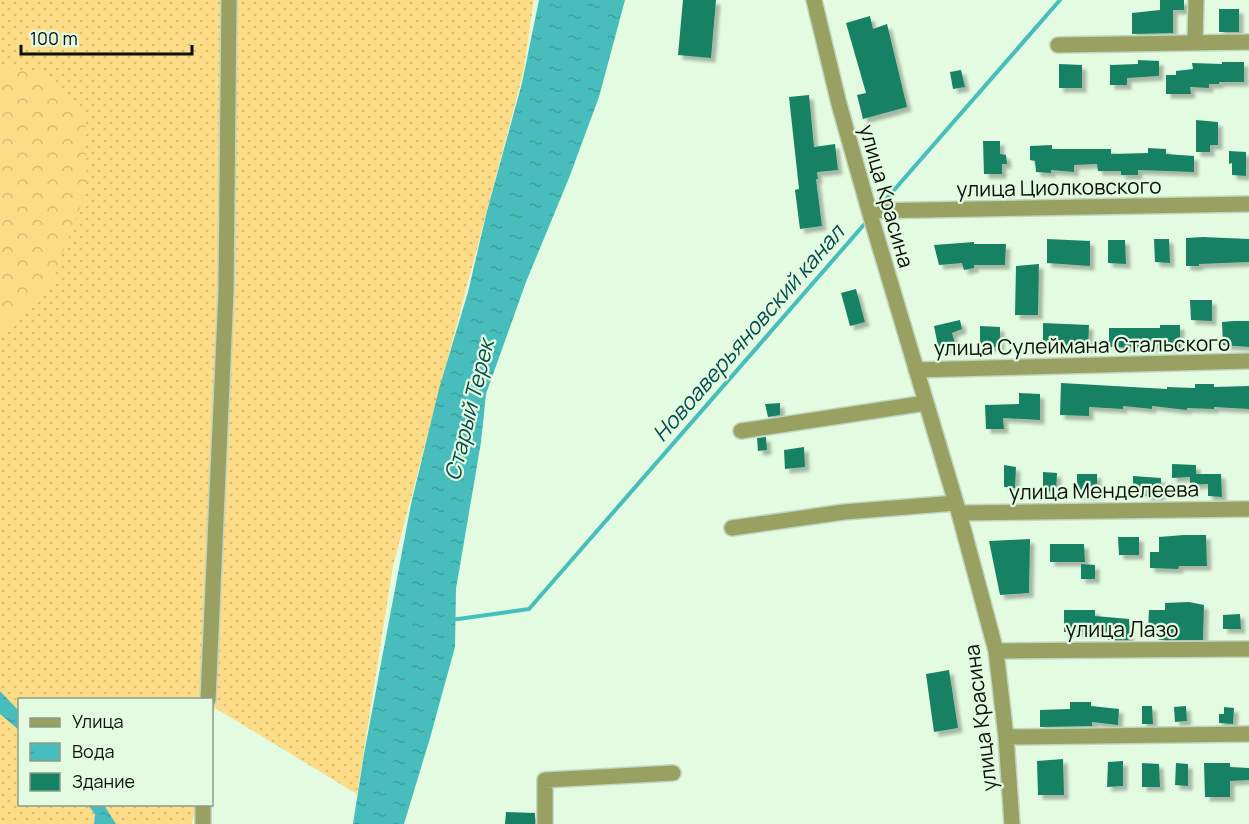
<svg xmlns="http://www.w3.org/2000/svg" width="1249" height="824" font-family="Manrope,sans-serif">
  <style>
    .grass { fill: url(#grass-dots) }
    .forest { fill: url(#forest-crowns) }
    .water { fill: url(#water-ripples) }
    .lines { fill: none; stroke-linecap: round; stroke-linejoin: round }
    .stream { stroke: #47bdbc; stroke-width: 4 }
    .building { fill: #168264; filter: url(#shadow) }
    .minor-casing { stroke: #c0d6be; stroke-width: 18 }
    .minor { stroke: #98a162; stroke-width: 15 }
    .labels { text-anchor: middle; dominant-baseline: central; stroke-width: 4.5; stroke-linejoin: round; paint-order: stroke }
    .street-label { font-size: 21px; fill: #091109; stroke: #e3fbe0 }
    .water-label { font-size: 22px; font-style: italic; fill: #024c4c; stroke: #e3fbe0 }
  </style>
  <defs>
    <pattern id="grass-dots" width="8" height="8" patternUnits="userSpaceOnUse" patternTransform="scale(1.5)"><rect width="8" height="8" fill="#fcdc86"/><path d="M2 2h.1M6 6h.1" fill="none" stroke="#d7bc72" stroke-width="1.8" stroke-linecap="round"/></pattern>
    <pattern id="forest-crowns" width="20" height="18" patternUnits="userSpaceOnUse" patternTransform="scale(1.5)"><rect width="20" height="18" fill="#fcdc86"/><path d="M2 6a3 3 0 1 1 6 0M12 15a3 3 0 1 1 6 0" fill="none" stroke="#d7bc72"/></pattern>
    <pattern id="water-ripples" width="26" height="14" patternUnits="userSpaceOnUse" patternTransform="scale(1.5)"><rect width="26" height="14" fill="#47bdbc"/><path d="M2 4q2-2 4 0t4 0M15 11q2-2 4 0t4 0" fill="none" stroke="#3da1a0"/></pattern>
    <filter id="shadow"><feDropShadow dx="4.5" dy="4.5" stdDeviation="1.5" flood-color="#0004"/></filter>
  </defs>
  <rect width="100%" height="100%" fill="#e3fbe0"/>
  <!-- grass -->
  <path class="grass" d="M0,0h534l-11,74 -130,492 -36,228 -142,-86 -3,15v-23h-192v104l176,1 -4,19h-192z"/>
  <!-- forest -->
  <path class="forest" d="M0,67l41,5 44,38 2,80 -37,95 -50,48z"/>
  <!-- water -->
  <path class="water" d="M539,0h86l-26,97 -30,81 -43,104 -40,112 -5,48 -25,147 -1,58 -25,91 -26,86h-51l11,-70 47,-250 28,-115 29,-97 19,-81 35,-128z
    M0,691l19,20v19l-19,-16z
    M88,805h16l12,19h-22l1,-10z"/>
  <g class="lines">
    <!-- stream -->
    <path class="stream" d="M881,205l179,-205
      M451,620l78,-11 339,-389"/>
  </g>
  <!-- building -->
  <path class="building" d="M683,0h33l-5,58 -33,-3z
    M1160,0h24v10h-11v23l-41,1v-21l28,-3z
    M1219,9h20v23h-20z
    M870,16l3,13 14,-5 20,83 -44,12 -6,-24 9,-2 -20,-70z
    M1138,60l21,1v15l-32,2v7h-17v-20l28,-1z
    M1222,62h22v20h-25v2h-10v4l-19,-1 1,7h-25v-19h10v-4l17,-2 -1,-6 30,1z
    M1059,64l23,1v23h-23z
    M961,70l4,17 -12,2 -3,-17z
    M809,95l5,52 21,-3 3,26 -21,2 1,7h-2l6,47 -22,3 -5,-39 4,-1 -10,-92z
    M1196,120l22,2v23h-8v7h-14z
    M983,141h17v13l6,1 1,9h-5v10h-18z
    M1052,145v4h59v5l37,-1v-5l18,1v5l28,2v16l-56,-2v5h-17v-4h-23l-1,-7 -23,1v7l-23,-2v3l-15,-1 -1,-11 -5,-1v-14z
    M1229,151l17,1v24l-14,-1v-12l-3,1z
    M1203,237l46,2v23l-50,2v2h-13v-28z
    M1047,239l43,2v25l-43,-3z
    M1154,239h15l1,24 -15,-1z
    M1108,240h17l1,24 -18,-1z
    M974,242v2h32l-1,21h-31v3l-10,2 -2,-7 -23,2 -5,-20z
    M1039,264l-1,51h-23l1,-49z
    M856,289l9,33 -15,4 -9,-33z
    M1190,300h22v21l-21,-1z
    M960,320l2,9 -10,4 4,14 -17,4 -5,-25z
    M1234,321h15v26l-26,-2 -1,-23z
    M1043,323l46,2 -1,24 -41,-1v-5h-4z
    M1160,325h20v23l-71,-1v-19h51z
    M980,326l20,1v20h-20z
    M1061,383l106,6v-2l28,1v-4h19v3l35,-1v23l-35,-2v2l-27,-1v2l-35,-4v3l-29,-3v3l-34,-2v9l-29,-1z
    M1019,393l21,1v26l-37,-2 1,11h-18l-1,-24 34,-1z
    M780,403v12l-12,2 -3,-13z
    M766,437l1,13 -9,1 -1,-13z
    M804,447l1,20 -20,2 -1,-19z
    M1172,464l24,1v9h25l1,23 -14,-1v-12l-18,1v-8l-18,1z
    M1004,465l12,2 -1,21 -11,-1z
    M1043,472l14,1 -1,19 -13,-1z
    M1077,474h20v22l-20,-1z
    M1133,476l28,2v18h-16v-4h-12z
    M1184,535h22l1,31h-28l-1,3 -28,-1v-16h9v-15z
    M1118,537h21v18h-20z
    M1030,539l-1,54 -29,2 -11,-54z
    M1050,544h34l1,18h-35z
    M1081,564l14,1v14h-14z
    M1189,602l15,3 -1,35h-44v-9l-11,-1 1,-20h16v-7z
    M1064,610h31v6l34,3v21h-21v-8h-44z
    M1240,614l1,15h-18v-14z
    M949,670l9,58 -24,4 -8,-58z
    M1070,702h21v4l28,3 -1,16 -26,-3v4l-52,1v-17l30,-1z
    M1142,706h10l1,18h-11z
    M1186,706l1,15 -12,1 -1,-15z
    M1224,707l10,1 -1,16 -14,-1v-9h5z
    M1063,759l1,36h-26l-1,-34z
    M1123,761v25l-16,1 1,-25z
    M1142,763l17,1 1,23h-18z
    M1176,763l12,1v22l-13,-1z
    M1204,763h26v4l19,1v12l-19,1v16h-25z
    M506,812l29,1v11h-30z"/>
  <g class="lines">
    <!-- minor casing -->
    <g class="minor-casing">
      <path id="minor" d="M814,0l25,104 31,110 89,299 37,138 10,86 6,87
        M1195,43l1,-43
        M1058,45l191,-3
        M869,211l380,-7
        M916,370l333,-9
        M741,431l185,-28
        M959,513l290,-4
        M732,528l112,-16 112,-9
        M996,651l253,-2
        M208,700l18,-408 3,-292
        M1006,737l243,-3
        M203,824v-20
        M545,824v-44l128,-7"/>
    </g>
    <!-- minor -->
    <use href="#minor" class="minor"/>
  </g>
  <g class="labels">
    <!-- street labels -->
    <g class="street-label">
      <text transform="translate(1059 187) rotate(-1)">улица Циолковского</text>
      <text transform="translate(887 196) rotate(74)">улица Красина</text>
      <text transform="translate(1082 345) rotate(-1)">улица Сулеймана Стальского</text>
      <text transform="translate(1104 490) rotate(-1)">улица Менделеева</text>
      <text x="1122" y="629">улица Лазо</text>
      <text transform="translate(980 718) rotate(-97)">улица Красина</text>
    </g>
    <!-- water labels -->
    <g class="water-label">
      <text transform="translate(748 333) rotate(-49)">Новоаверьяновский канал</text>
      <text transform="translate(469 410) rotate(-76)">Старый Терек</text>
    </g>
  </g>
  <!-- legend -->
  <rect x="18" y="698" width="195" height="108" fill="#e3fbe0" stroke="#8c9d8a" stroke-width="1.5"/>
  <rect x="30" y="718" width="30" height="9" fill="#98a162" stroke="#8c9d8a" stroke-width="1.5"/>
  <text x="72" y="728" font-size="18" fill="#091109">Улица</text>
  <rect x="30" y="743" width="30" height="18" fill="url(#water-ripples)" stroke="#8c9d8a" stroke-width="1.5"/>
  <text x="72" y="758" font-size="18" fill="#091109">Вода</text>
  <rect x="30" y="773" width="30" height="18" fill="#168264" stroke="#8c9d8a" stroke-width="1.5"/>
  <text x="72" y="788" font-size="18" fill="#091109">Здание</text>
  <!-- scale -->
  <path d="M21 45v9h171v-9" fill="none" stroke="#091109" stroke-width="3"/>
  <text x="30" y="45" font-size="18" fill="#091109" stroke="#e3fbe0" stroke-width="4.5" paint-order="stroke">100 m</text>
</svg>
